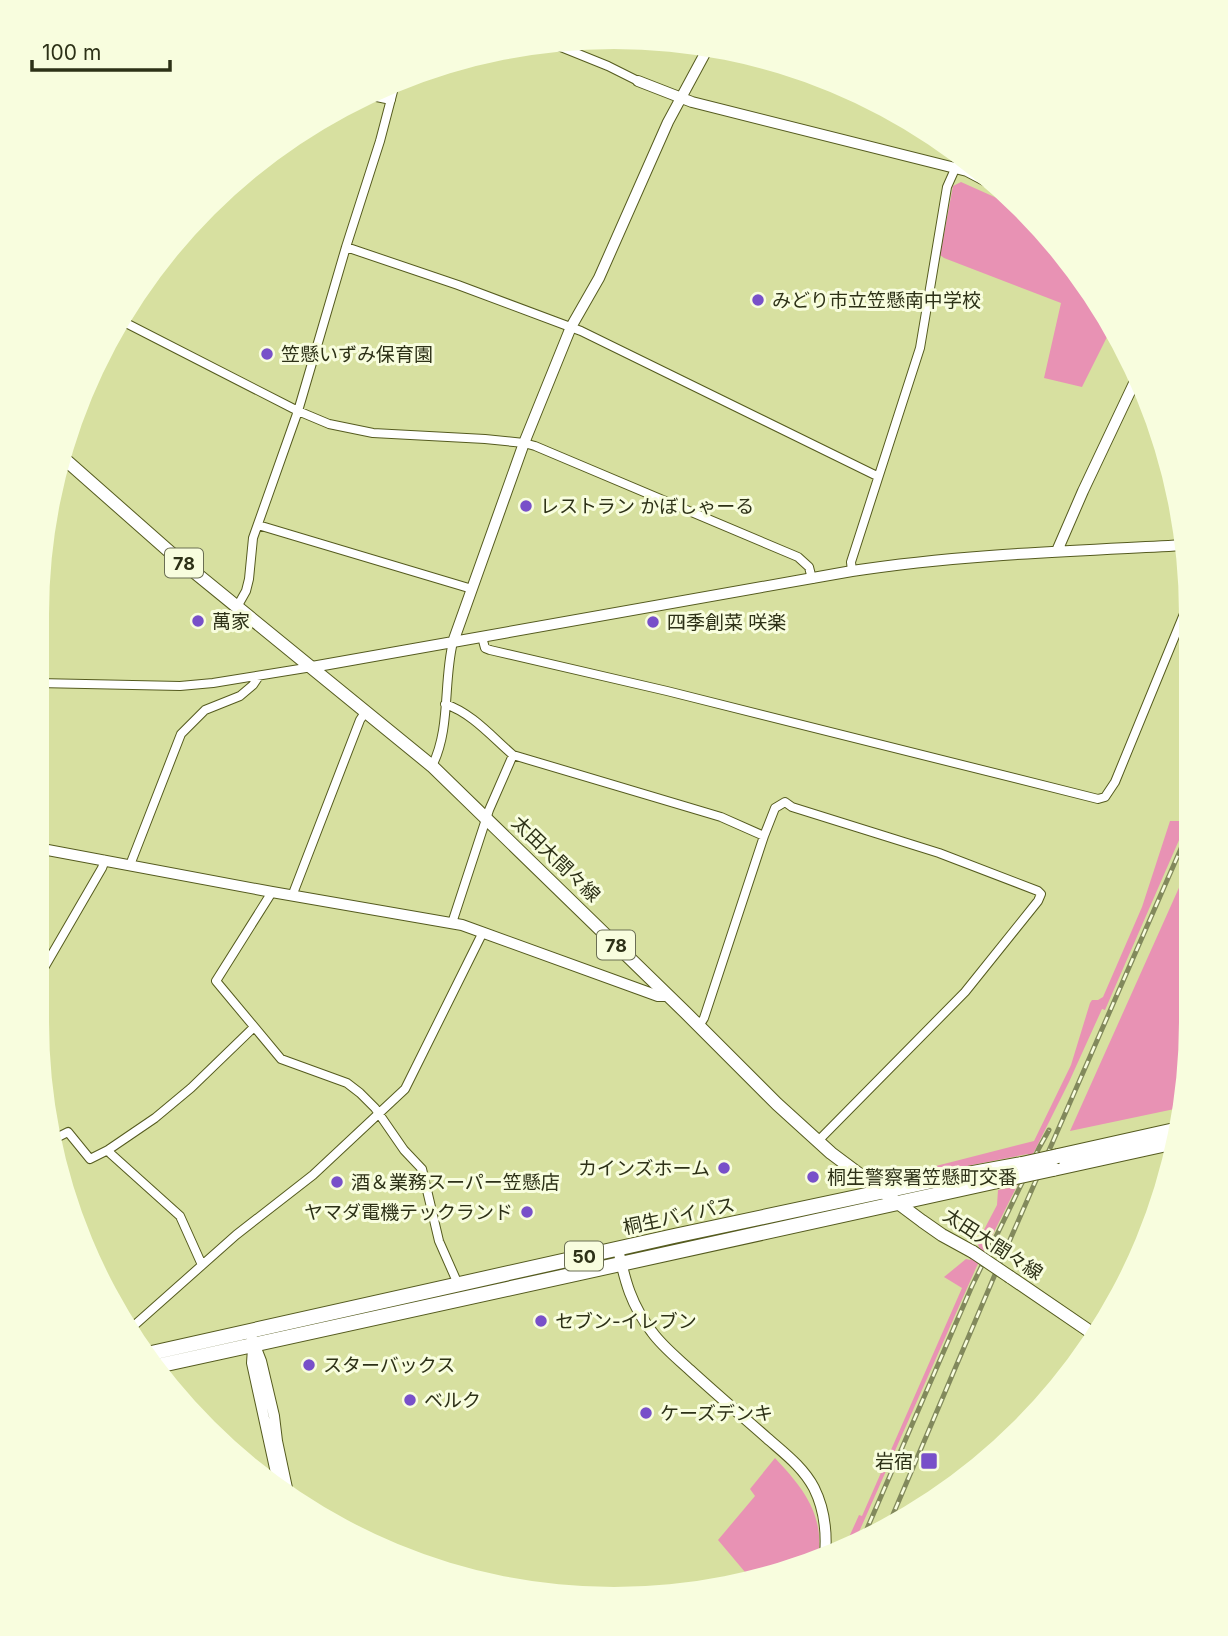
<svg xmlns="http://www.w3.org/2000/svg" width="1228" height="1636" font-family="Inter,'Noto Sans JP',sans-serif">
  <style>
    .green { fill: #e892b4 }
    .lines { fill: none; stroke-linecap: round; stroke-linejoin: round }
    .street-casing { stroke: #555b1f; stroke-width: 10 }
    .secondary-casing { stroke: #555b1f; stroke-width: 12 }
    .primary-casing { stroke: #555b1f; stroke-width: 14 }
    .highway-casing { stroke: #555b1f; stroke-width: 16 }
    .street { stroke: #fff; stroke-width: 8 }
    .secondary { stroke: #fff; stroke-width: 10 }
    .primary { stroke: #fff; stroke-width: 12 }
    .highway { stroke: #fff; stroke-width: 14 }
    .rail-casing { stroke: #82895c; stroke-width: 5 }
    .rail { stroke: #f8fdde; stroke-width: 2.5; stroke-dasharray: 8; stroke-linecap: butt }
    .primary-bridge-casing { stroke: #555b1f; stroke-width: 14; stroke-linecap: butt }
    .highway-bridge-casing { stroke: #555b1f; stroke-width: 16; stroke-linecap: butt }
    .primary-bridge { stroke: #fff; stroke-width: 12 }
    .highway-bridge { stroke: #fff; stroke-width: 14 }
    .poi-dot { fill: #7850c9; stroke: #f8fdde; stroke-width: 2.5 }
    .labels { text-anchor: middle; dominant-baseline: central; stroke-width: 6; stroke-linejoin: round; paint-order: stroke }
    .shield { fill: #f8fdde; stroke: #6a6e53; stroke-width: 2 }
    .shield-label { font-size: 18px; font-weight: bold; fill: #2d3117 }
    .poi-label { font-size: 19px; fill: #2d3117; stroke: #f8fdde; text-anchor: start }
    .street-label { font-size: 19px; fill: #2d3117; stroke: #f8fdde }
  </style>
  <rect width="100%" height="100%" fill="#d7e0a0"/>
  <!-- green -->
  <path class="green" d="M961,182l67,30 66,81 17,36 -29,58 -38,-9 17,-75 -117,-45 -4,-3 13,-69z
    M1186,796v28l-81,186 -3,-1 -33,73 -93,186 -121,273 -10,5 14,-31 3,1 100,-228 -18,-11 22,-18 4,1 9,-13 -2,-4 20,-38 1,-15 16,-3 14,-33 -127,25 -12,-1 145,-37 37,-76 19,-62 2,-3h6l5,-3 39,-90 28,-86h9z
    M1186,872v225l-2,10 -114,24z
    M775,1458c29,31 50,57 43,102l-18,8 -50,10 -32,-38 37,-44 -5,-7z"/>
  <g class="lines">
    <!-- street casing -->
    <g class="street-casing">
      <path id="street" d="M551,43l57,23 30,15
        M367,95l24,5
        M346,247l112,38 123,46 296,145
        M120,320l178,91 31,13 44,9 112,6 39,4 11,3 263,111 11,10 3,12
        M258,525l214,64
        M852,571l-1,-9 69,-214 27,-161 8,-18 10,-10
        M237,607l9,-16 3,-12 4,-41 45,-127 48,-164 34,-106 16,-61
        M482,637l3,11 5,2 177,41 431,108 7,-2 10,-15 71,-173
        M38,683l142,3 33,-3 99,-16
        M445,704c27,9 47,33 68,51
        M432,766c19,-37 11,-84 21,-124
        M130,865l51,-131 24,-24 35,-14 13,-11 6,-9
        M272,892l-56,89 65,78 66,24 13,10 15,15 29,42 18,19 17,72 19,43
        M294,896v-5l66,-171 6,-9
        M452,923l37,-113 24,-55 208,62 43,19
        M37,980l65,-112 3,-8
        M699,1026l5,-8 60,-182 11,-28 10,-6 7,5 147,46 99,38 3,3 -3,7 -73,91 -147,149
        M52,1140l16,-8 22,27 18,-9 47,-32 36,-30 63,-61
        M108,1150l3,4 69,62 22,49
        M129,1330l107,-95 77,-60 92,-86 78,-157
        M962,1477l2,1"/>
    </g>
    <!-- secondary casing -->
    <g class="secondary-casing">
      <path id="secondary" d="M638,81l54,21 275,69 38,20
        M1057,551l26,-60 53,-112
        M453,642l71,-199 47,-116 28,-49 69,-156 41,-76
        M312,667l540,-96c111,-17 222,-20 334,-26
        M37,848l235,44 190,33 185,67 11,4h9
        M618,1249c7,32 13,56 34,83 10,14 25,26 38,38 25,23 51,45 77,68 17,15 36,29 47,50 11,22 13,45 11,68
        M252,1338l9,23 13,55 3,25 10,47
        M253,1348l-1,15 26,119"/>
    </g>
    <!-- primary casing -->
    <g class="primary-casing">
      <path id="primary" d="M60,455l111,98 261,213 253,246 92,92 54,49 91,68 20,14 31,17
        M1010,1277l85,58"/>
    </g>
    <!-- highway casing -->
    <g class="highway-casing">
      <path id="highway" d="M1058,1156l121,-27
        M1053,1169l123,-27
        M147,1354l527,-118 272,-58 76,-14
        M157,1366l859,-189"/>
    </g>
    <!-- street -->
    <use href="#street" class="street"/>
    <!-- secondary -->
    <use href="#secondary" class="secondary"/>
    <!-- primary -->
    <use href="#primary" class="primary"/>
    <!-- highway -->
    <use href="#highway" class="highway"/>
    <!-- rail casing -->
    <g class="rail-casing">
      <path id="rail" d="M889,1524l113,-266 184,-421
        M863,1538l109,-252 67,-138 10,-18"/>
    </g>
    <!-- rail -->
    <use href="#rail" class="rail"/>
    <!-- primary-bridge casing -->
    <g class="primary-bridge-casing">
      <path id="primary-bridge" d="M973,1252l37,25"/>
    </g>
    <!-- highway-bridge casing -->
    <g class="highway-bridge-casing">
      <path id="highway-bridge" d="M1022,1164l36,-8
        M1016,1177l37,-8"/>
    </g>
    <!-- primary-bridge -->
    <use href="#primary-bridge" class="primary-bridge"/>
    <!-- highway-bridge -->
    <use href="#highway-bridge" class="highway-bridge"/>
  </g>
  <!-- markers -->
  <g class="poi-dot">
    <circle cx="758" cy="300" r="7"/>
    <circle cx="267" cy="354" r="7"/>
    <circle cx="526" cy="506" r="7"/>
    <circle cx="198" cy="621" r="7"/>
    <circle cx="653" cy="622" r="7"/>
    <circle cx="724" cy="1168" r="7"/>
    <circle cx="813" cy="1177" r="7"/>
    <circle cx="337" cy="1182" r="7"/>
    <circle cx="527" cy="1212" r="7"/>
    <circle cx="541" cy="1321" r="7"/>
    <circle cx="309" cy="1365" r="7"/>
    <circle cx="410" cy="1400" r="7"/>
    <circle cx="646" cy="1413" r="7"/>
    <rect x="920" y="1452" width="18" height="18" rx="3.5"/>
  </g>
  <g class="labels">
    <!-- shield labels -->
    <g class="shield">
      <rect x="165" y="548.5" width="38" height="29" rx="5"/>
      <rect x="597" y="930.5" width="38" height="29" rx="5"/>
      <rect x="565" y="1241.5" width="38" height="29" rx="5"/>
    </g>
    <g class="shield-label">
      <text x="184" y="563">78</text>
      <text x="616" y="945">78</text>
      <text x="584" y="1256">50</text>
    </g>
    <!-- poi labels -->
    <g class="poi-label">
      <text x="772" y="300">みどり市立笠懸南中学校</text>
      <text x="281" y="354">笠懸いずみ保育園</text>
      <text x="540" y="506">レストラン かぼしゃーる</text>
      <text x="212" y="621">萬家</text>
      <text x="667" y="622">四季創菜 咲楽</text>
      <text x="710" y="1168" text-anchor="end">カインズホーム</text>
      <text x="827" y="1177">桐生警察署笠懸町交番</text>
      <text x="351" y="1182">酒＆業務スーパー笠懸店</text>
      <text x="513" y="1212" text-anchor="end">ヤマダ電機テックランド</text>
      <text x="555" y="1321">セブン-イレブン</text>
      <text x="323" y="1365">スターバックス</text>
      <text x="424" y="1400">ベルク</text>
      <text x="660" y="1413">ケーズデンキ</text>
      <text x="913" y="1461" text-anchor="end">岩宿</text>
    </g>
    <!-- street labels -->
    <g class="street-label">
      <text transform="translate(556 859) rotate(44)">太田大間々線</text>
      <text transform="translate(679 1216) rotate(-12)">桐生バイパス</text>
      <text transform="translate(993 1244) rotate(33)">太田大間々線</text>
    </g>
  </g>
  <!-- crop -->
  <path d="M0 0H1228V1636H0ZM614 49H614A565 565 0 0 1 1179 614V1022A565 565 0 0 1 614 1587H614A565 565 0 0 1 49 1022V614A565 565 0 0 1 614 49Z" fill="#f8fdde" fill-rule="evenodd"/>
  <!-- scale -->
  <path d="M32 60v10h138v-10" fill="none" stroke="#2d3117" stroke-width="3.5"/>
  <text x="42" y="60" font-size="21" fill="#2d3117" stroke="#f8fdde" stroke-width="5" paint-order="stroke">100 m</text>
</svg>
